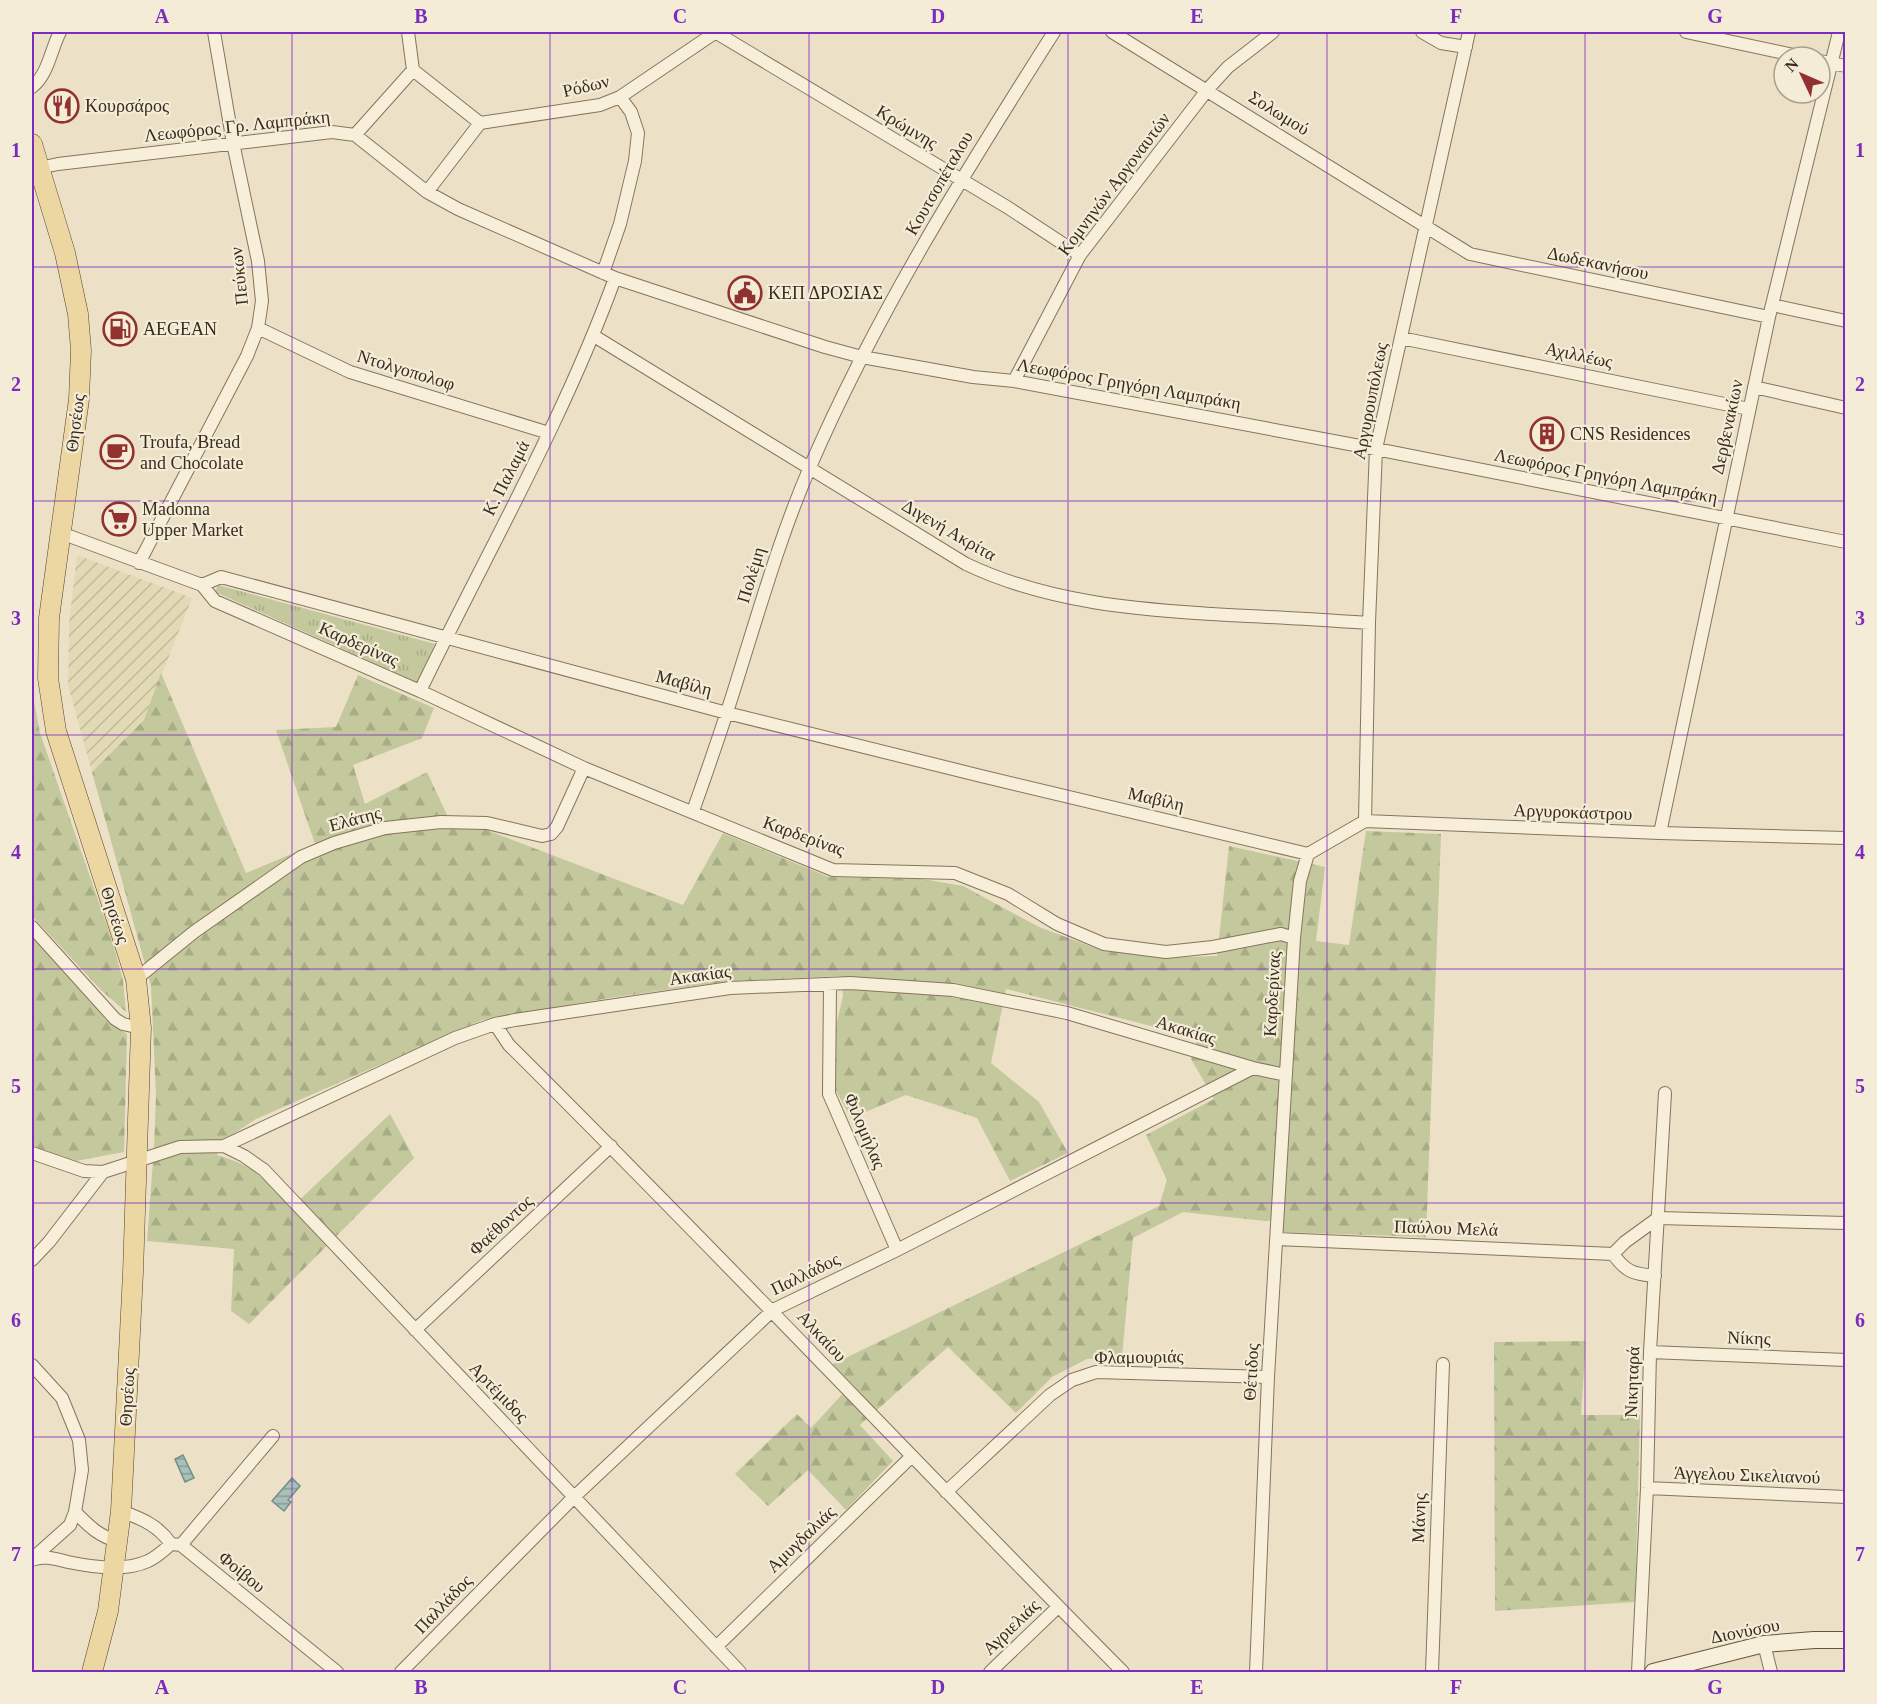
<svg xmlns="http://www.w3.org/2000/svg" width="1877" height="1704" font-family="Georgia,serif">
  <style>
    .farmland { fill: url(#farmland-furrows) }
    .grass { fill: url(#grass-tufts) }
    .forest { fill: url(#forest-firs) }
    .water { fill: url(#water-rules); stroke: #6f8e87; stroke-width: 1.5 }
    .lines { fill: none; stroke-linecap: round; stroke-linejoin: round }
    .street-casing { stroke: #86745e; stroke-width: 14 }
    .secondary-casing { stroke: #685541; stroke-width: 18 }
    .primary-casing { stroke: #554231; stroke-width: 21 }
    .street { stroke: #f7efda; stroke-width: 12 }
    .secondary { stroke: #f7efda; stroke-width: 16 }
    .primary { stroke: #ecd6a2; stroke-width: 20 }
    .grid { fill: none; stroke: #7b2cbf; stroke-width: 1.5; stroke-opacity: 0.55 }
    .labels { text-anchor: middle; dominant-baseline: central; stroke-width: 4.5; stroke-linejoin: round; paint-order: stroke }
    .street-label { font-size: 18px; fill: #382c20; stroke: #f4ecd6 }
    .poi-label { font-size: 18px; fill: #382c20; stroke: #f4ecd6; text-anchor: start }
    .neatline { fill: none; stroke: #7b2cbf; stroke-width: 2 }
    .grid-label { font-size: 20px; text-anchor: middle; font-weight: bold; fill: #7b2cbf }
  </style>
  <defs>
    <pattern id="farmland-furrows" width="10" height="10" patternUnits="userSpaceOnUse" patternTransform="scale(1.5)"><rect width="10" height="10" fill="#e1dab5"/><path d="M-1 1l2-2M0 10L10 0M9 11l2-2" fill="none" stroke="#c2bb9b"/></pattern>
    <pattern id="grass-tufts" width="24" height="20" patternUnits="userSpaceOnUse" patternTransform="scale(1.5)"><rect width="24" height="20" fill="#c3c99c"/><path d="M3 7l-1-3M5 7V3M7 7l1-3M15 17l-1-3M17 17v-4M19 17l1-3" fill="none" stroke="#a8ad86"/></pattern>
    <pattern id="forest-firs" width="22" height="20" patternUnits="userSpaceOnUse" patternTransform="scale(1.5)"><rect width="22" height="20" fill="#c3c99c"/><path d="M5 1l3.5 6h-7zM16 11l3.5 6h-7z" fill="#a8ad86"/></pattern>
    <pattern id="water-rules" width="6" height="5" patternUnits="userSpaceOnUse" patternTransform="scale(1.5)"><rect width="6" height="5" fill="#a8c0b9"/><path d="M0 2.5h6" fill="none" stroke="#8a9c96"/></pattern>
  </defs>
  <rect width="100%" height="100%" fill="#ece1c7"/>
  <!-- farmland -->
  <path class="farmland" d="M77,555l115,43 -48,122 -52,52 -24,-87 1,-62z"/>
  <!-- grass -->
  <path class="grass" d="M218,585l217,59 -18,38 -202,-90z"/>
  <!-- forest -->
  <path class="forest" d="M161,673l85,200 69,-29 -39,-114 60,-3 22,-52 76,33 -12,30 -69,27 12,39 62,-32 20,43 236,90 40,-72 106,44 93,2 41,7 76,41 59,22 61,9 58,-2 12,-110 96,21 -9,74 33,4 17,-114 75,3 -15,403 -144,-5 -1,-12 -16,1 -82,-9 -50,26 -11,119 -35,2 -35,18 -36,36 -68,-66 -88,78 33,36 -47,49 -38,-40 -40,36 -33,-32 62,-60 14,14 37,-40 -17,-23 328,-159 8,-26 -21,-45 68,-36 -23,-40 7,-21 -192,-49 -15,74 48,39 29,51 -58,28 -33,-63 -71,-23 -55,23 -26,-47 18,-75 -2,-20 -112,5 -120,17 -127,22 -226,99 -39,26v10c39,11 48,25 74,53l99,-94 24,44 -165,166 -18,-13 3,-62 -87,-8 7,-93 2,-53 -5,-109 -59,-214 52,-52z
    M32,690l8,43 71,204 12,43 3,32 -25,-22 -69,-74z
    M32,936l60,64 13,19 22,15 -3,118 -48,9 -44,-15z
    M1586,1341l-5,74h59l-5,187 -140,9 -1,-269z"/>
  <!-- water -->
  <path class="water" d="M183,1455l11,23 -9,4 -10,-23z
    M292,1478l8,8 -12,14 3,2 -7,9 -12,-10z"/>
  <g class="lines">
    <!-- street casing -->
    <g class="street-casing">
      <path id="street" d="M408,32l5,38 67,53
        M715,32l292,175 73,48
        M1112,32l358,222 299,63
        M1422,32l19,11 25,4
        M1686,32l117,25
        M1820,61l26,5
        M32,87c16,-12 19,-38 28,-55
        M480,123l120,-18 20,-8 96,-65
        M355,135l58,-65
        M34,169l24,-5 274,-32 23,3 72,57 31,17 157,69 210,69 37,10 111,20 41,4 362,68 470,93
        M427,192l53,-69
        M603,273l17,-49 15,-63 3,-28 -7,-21 -11,-15
        M1772,305l74,16
        M258,328l92,44 199,61
        M594,336l372,228c82,39 173,46 262,51 47,2 94,5 141,8
        M1401,338l348,71
        M1014,381l66,-126 128,-166 20,-22 45,-35
        M1754,387l92,21
        M61,533l141,52 19,-8 506,136 254,63 327,78
        M139,563l108,-207 11,-28 4,-27 -4,-40 -25,-118 -19,-111
        M202,585l13,16 205,90 164,77 249,102 122,3 53,21 49,30 47,20 62,8 47,-5 68,-13 13,4 -26,439 -12,295
        M420,691c66,-137 143,-270 195,-413
        M693,811c16,-45 32,-91 46,-137 22,-70 42,-140 71,-207 66,-153 155,-295 244,-435
        M1365,821l4,-198 7,-174 93,-417
        M1660,833l109,-516 70,-285
        M1308,854l57,-33 295,12 186,5
        M32,927l83,92 8,5 18,4
        M1294,938l6,-57 8,-27
        M136,979l58,-47 107,-75 33,-14 51,-15 56,-6 46,1 55,13 9,-2 6,-7 27,-59
        M830,984l-1,110 68,156
        M495,1024l14,21c208,206 408,419 614,627
        M224,1146l20,10 20,14 476,502
        M32,1153l52,18 19,1 77,-25 44,-1 231,-108 40,-14 20,-4 215,-32 120,-5 103,7 114,23 186,55 33,7
        M1277,1239l336,15 12,-12 33,-24 188,5
        M1613,1254c13,18 20,20 42,22
        M32,1260l17,-18 54,-70
        M415,1330l196,-184
        M1650,1352l196,8
        M32,1365l30,33 17,42 3,30 -7,42 -5,13 -38,34
        M1647,1488l199,9
        M946,1492l104,-97 22,-15 24,-8 172,5
        M121,1511c21,8 37,14 50,33l10,1 156,127
        M75,1512c13,13 24,25 43,29
        M181,1545l92,-109
        M32,1560c11,-5 24,-1 36,2 24,5 57,10 80,-1 9,-4 16,-11 23,-17
        M1764,1644l7,28
        M716,1647l195,-190
        M401,1672l173,-175 199,-187 124,-60 356,-182
        M990,1672l68,-65
        M1432,1672l11,-308
        M1638,1672l9,-184 3,-136 15,-259"/>
    </g>
    <!-- secondary casing -->
    <g class="secondary-casing">
      <path id="secondary" d="M1653,1672l111,-28 50,-4h32"/>
    </g>
    <!-- primary casing -->
    <g class="primary-casing">
      <path id="primary" d="M32,144l33,109 13,61 3,36 -2,49 -30,219 -1,60 8,53 80,248 5,49 -8,245 -12,238 -13,100 -16,61"/>
    </g>
    <!-- street -->
    <use href="#street" class="street"/>
    <!-- secondary -->
    <use href="#secondary" class="secondary"/>
    <!-- primary -->
    <use href="#primary" class="primary"/>
  </g>
  <!-- grid -->
  <path class="grid" d="M292,32v1640M550,32v1640M809,32v1640M1068,32v1640M1327,32v1640M1585,32v1640M32,267h1814M32,501h1814M32,735h1814M32,969h1814M32,1203h1814M32,1437h1814"/>
  <!-- icons -->
  <defs>
    <g id="restaurant-ring" transform="scale(1.725)"><circle r="9.5" fill="#f4ecd6" stroke="#913231" stroke-width="1.5"/><path d="M-5-6h1v4h1v-4h1v4h1v-4h1v5L-1.5 .5V6h-2V.5L-5-1ZM5-6V6H3V1.5H1.5Q1.5-4 5-6Z" fill="#913231"/></g>
    <g id="civic-ring" transform="scale(1.725)"><circle r="9.5" fill="#f4ecd6" stroke="#913231" stroke-width="1.5"/><path d="M-.6-6.5H3V-4.5H.6V-3L4-1V1h2V6H-6V1h2V-1L-.6-3ZM-1.2 2.5V6h2.4V2.5Z" fill="#913231"/></g>
    <g id="fuel-ring" transform="scale(1.725)"><circle r="9.5" fill="#f4ecd6" stroke="#913231" stroke-width="1.5"/><path d="M-5.5-6h7V0h2V4h1.3V-2.5L3-4.5l.8-.8L6-3V5H2.5V1h-1V6h-7ZM-4.2-4.7v3.2H.2V-4.7Z" fill="#913231"/></g>
    <g id="building-ring" transform="scale(1.725)"><circle r="9.5" fill="#f4ecd6" stroke="#913231" stroke-width="1.5"/><path d="M-4-6H4V6H1V3H-1V6H-4ZM-2.5-4.3h1.7v1.8h-1.7ZM.8-4.3h1.7v1.8H.8ZM-2.5-1h1.7V.8h-1.7ZM.8-1h1.7V.8H.8Z" fill="#913231"/></g>
    <g id="cafe-ring" transform="scale(1.725)"><circle r="9.5" fill="#f4ecd6" stroke="#913231" stroke-width="1.5"/><path d="M-5.5-4.5H6V0H3Q3 3.5 0 3.5H-2.5Q-5.5 3.5-5.5 0ZM3-3.2v2h1.7v-2ZM-6 4.5H4V6H-6Z" fill="#913231"/></g>
    <g id="supermarket-ring" transform="scale(1.725)"><circle r="9.5" fill="#f4ecd6" stroke="#913231" stroke-width="1.5"/><path d="M-6-5.5h2.5l.6 2H6L4.5 2H-2.5L-4.4-4H-6ZM-1.5 3.2a1.3 1.3 0 1 0 .1 0ZM3 3.2a1.3 1.3 0 1 0 .1 0Z" fill="#913231"/></g>
  </defs>
  <g fill-rule="evenodd">
    <use href="#restaurant-ring" x="62" y="106"/>
    <use href="#civic-ring" x="745" y="293"/>
    <use href="#fuel-ring" x="120" y="329"/>
    <use href="#building-ring" x="1547" y="434"/>
    <use href="#cafe-ring" x="117" y="452"/>
    <use href="#supermarket-ring" x="119" y="519"/>
  </g>
  <g class="labels">
    <!-- street labels -->
    <g class="street-label">
      <text transform="translate(586 86) rotate(-13)">Ρόδων</text>
      <text transform="translate(1279 113) rotate(32)">Σολωμού</text>
      <text transform="translate(237 126) rotate(-6)">Λεωφόρος Γρ. Λαμπράκη</text>
      <text transform="translate(907 127) rotate(31)">Κρώμνης</text>
      <text transform="translate(939 183) rotate(-60)">Κουτσοπέταλου</text>
      <text transform="translate(1114 184) rotate(-53)">Κομνηνών Αργοναυτών</text>
      <text transform="translate(1598 263) rotate(12)">Δωδεκανήσου</text>
      <text transform="translate(239 276) rotate(-96)">Πεύκων</text>
      <text transform="translate(1579 355) rotate(12)">Αχιλλέως</text>
      <text transform="translate(406 370) rotate(17)">Ντολγοπολοφ</text>
      <text transform="translate(1129 384) rotate(10)">Λεωφόρος Γρηγόρη Λαμπράκη</text>
      <text transform="translate(1370 401) rotate(-79)">Αργυρουπόλεως</text>
      <text transform="translate(75 423) rotate(-83)">Θησέως</text>
      <text transform="translate(1727 427) rotate(-78)">Δερβενακίων</text>
      <text transform="translate(1606 476) rotate(11)">Λεωφόρος Γρηγόρη Λαμπράκη</text>
      <text transform="translate(506 478) rotate(-63)">Κ. Παλαμά</text>
      <text transform="translate(949 530) rotate(30)">Διγενή Ακρίτα</text>
      <text transform="translate(751 575) rotate(-73)">Πολέμη</text>
      <text transform="translate(359 644) rotate(24)">Καρδερίνας</text>
      <text transform="translate(684 683) rotate(15)">Μαβίλη</text>
      <text transform="translate(1156 799) rotate(13)">Μαβίλη</text>
      <text transform="translate(1573 812) rotate(2)">Αργυροκάστρου</text>
      <text transform="translate(355 819) rotate(-15)">Ελάτης</text>
      <text transform="translate(804 836) rotate(20)">Καρδερίνας</text>
      <text transform="translate(115 915) rotate(72)">Θησέως</text>
      <text transform="translate(700 975) rotate(-8)">Ακακίας</text>
      <text transform="translate(1272 994) rotate(-87)">Καρδερίνας</text>
      <text transform="translate(1186 1030) rotate(17)">Ακακίας</text>
      <text transform="translate(865 1131) rotate(67)">Φιλομήλας</text>
      <text transform="translate(501 1225) rotate(-43)">Φαέθοντος</text>
      <text transform="translate(1446 1228) rotate(2)">Παύλου Μελά</text>
      <text transform="translate(805 1274) rotate(-26)">Παλλάδος</text>
      <text transform="translate(822 1336) rotate(47)">Αλκαίου</text>
      <text transform="translate(1749 1338) rotate(2)">Νίκης</text>
      <text transform="translate(1139 1357) rotate(-1)">Φλαμουριάς</text>
      <text transform="translate(1251 1372) rotate(-87)">Θέτιδος</text>
      <text transform="translate(1632 1382) rotate(-88)">Νικηταρά</text>
      <text transform="translate(499 1392) rotate(46)">Αρτέμιδος</text>
      <text transform="translate(127 1397) rotate(-87)">Θησέως</text>
      <text transform="translate(1747 1475) rotate(2)">Άγγελου Σικελιανού</text>
      <text transform="translate(1419 1518) rotate(-88)">Μάνης</text>
      <text transform="translate(801 1539) rotate(-44)">Αμυγδαλιάς</text>
      <text transform="translate(242 1572) rotate(39)">Φοίβου</text>
      <text transform="translate(443 1604) rotate(-46)">Παλλάδος</text>
      <text transform="translate(1011 1627) rotate(-44)">Αγριελιάς</text>
      <text transform="translate(1745 1631) rotate(-11)">Διονύσου</text>
    </g>
    <!-- poi labels -->
    <g class="poi-label">
      <text x="85" y="106">Κουρσάρος</text>
      <text x="768" y="293">ΚΕΠ ΔΡΟΣΙΑΣ</text>
      <text x="143" y="329">AEGEAN</text>
      <text x="1570" y="434">CNS Residences</text>
      <text x="140" y="442">Troufa, Bread<tspan x="140" dy="21">and Chocolate</tspan></text>
      <text x="142" y="509">Madonna<tspan x="142" dy="21">Upper Market</tspan></text>
    </g>
  </g>
  <!-- border -->
  <rect width="1877" height="1704" fill="none" stroke="#f4ecd6" stroke-width="66"/>
  <!-- north arrow -->
  <g transform="translate(1802 75) rotate(314)"><circle r="28" fill="#f4ecd6" stroke="#a99f8d" stroke-width="1.5"/>
  <path d="M0-4.5L10 22L0 15L-10 22Z" fill="#913231"/>
  <text y="-9" font-size="16" font-weight="bold" text-anchor="middle" fill="#382c20">N</text>
  </g>
  <rect x="33" y="33" width="1811" height="1638" class="neatline"/>
  <g class="grid-label">
    <text x="162" y="23">A</text>
    <text x="421" y="23">B</text>
    <text x="680" y="23">C</text>
    <text x="938" y="23">D</text>
    <text x="1197" y="23">E</text>
    <text x="1456" y="23">F</text>
    <text x="1715" y="23">G</text>
    <text x="16" y="157">1</text>
    <text x="1860" y="157">1</text>
    <text x="16" y="391">2</text>
    <text x="1860" y="391">2</text>
    <text x="16" y="625">3</text>
    <text x="1860" y="625">3</text>
    <text x="16" y="859">4</text>
    <text x="1860" y="859">4</text>
    <text x="16" y="1093">5</text>
    <text x="1860" y="1093">5</text>
    <text x="16" y="1327">6</text>
    <text x="1860" y="1327">6</text>
    <text x="16" y="1561">7</text>
    <text x="1860" y="1561">7</text>
    <text x="162" y="1694">A</text>
    <text x="421" y="1694">B</text>
    <text x="680" y="1694">C</text>
    <text x="938" y="1694">D</text>
    <text x="1197" y="1694">E</text>
    <text x="1456" y="1694">F</text>
    <text x="1715" y="1694">G</text>
  </g>
</svg>
